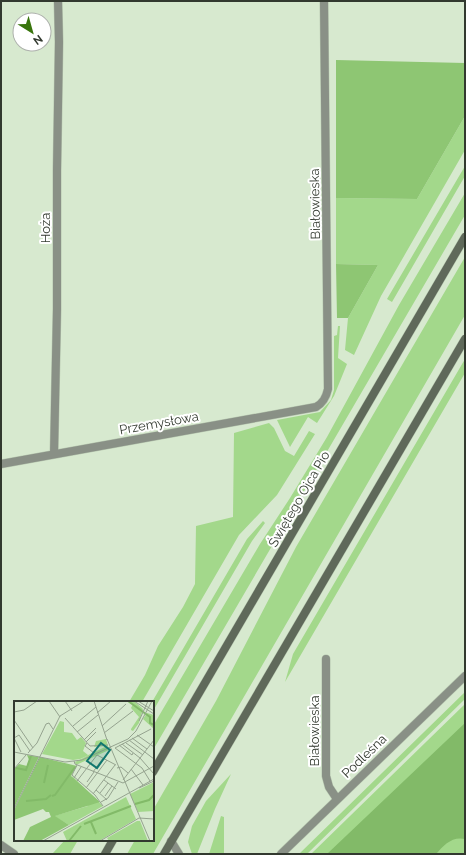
<svg xmlns="http://www.w3.org/2000/svg" width="466" height="855" font-family="Raleway,sans-serif">
  <style>
    .green { fill: #a3d88b }
    .forest { fill: #8ec673 }
    .water { fill: #82ba68 }
    .lines { fill: none; stroke-linecap: round; stroke-linejoin: round }
    .minor-casing { stroke: #b6c6af; stroke-width: 9 }
    .tertiary-casing { stroke: #b6c6af; stroke-width: 9 }
    .secondary-casing { stroke: #b6c6af; stroke-width: 9 }
    .minor { stroke: #899086; stroke-width: 8 }
    .tertiary { stroke: #899086; stroke-width: 8 }
    .secondary { stroke: #5f695a; stroke-width: 8 }
    .labels { text-anchor: middle; dominant-baseline: central; stroke-width: 4; stroke-linejoin: round; paint-order: stroke }
    .street-label { font-size: 13px; fill: #32392f; stroke: #fff }
    .inset-river { fill: none; stroke: #82ba68; stroke-width: 2 }
    .inset-road { fill: none; stroke: #95a38f; stroke-width: 1 }
    .view { fill: #0f766e; fill-opacity: 0.15; stroke: #0f766e; stroke-width: 2 }
    .inset-edge { fill: none; stroke: #32392f; stroke-width: 2 }
  </style>
  <rect width="100%" height="100%" fill="#d7e9cf"/>
  <!-- green -->
  <path class="green" d="M465,116v34l-84,146 -27,59 -9,-5 3,-32 30,-53 -42,-1v-66l81,1z
    M465,166v10l-73,126 -5,-3z
    M465,193v22l-312,535v-24l107,-182 30,-46 37,-61 72,-132z
    M465,257v58l-312,539h-26l8,-14h18v-30l63,-109 80,-154z
    M338,326h2l-2,32 9,6 -13,32 -17,27 -9,-6 -18,30 -13,-27 43,-8 11,-12 3,-10v-54l3,-1z
    M465,359v14l-180,309 8,-28z
    M269,423l5,5 11,23 9,5 15,-25 6,3 -38,61 -38,40 -97,167h-13l16,-27 13,-29 25,-39 12,-23 1,-58 37,-9 1,-84z
    M263,521l2,2 -13,18 -99,170 -1,-9 95,-163z
    M465,692v7l-158,155h-8z
    M465,704v150h-154z
    M231,774l-16,35 -18,45h-5l-4,-12 4,-16 14,-25z
    M221,816l3,1v37h-15z
    M65,840h13l-8,14 -17,-1z"/>
  <!-- forest -->
  <path class="forest" d="M336,60l129,3v53l-48,83 -81,-1z
    M336,264l42,1 -30,53h-11z"/>
  <!-- water -->
  <path class="water" d="M465,723v116c-13,-3 -21,6 -29,15h-109z"/>
  <g class="lines">
    <!-- minor casing -->
    <g class="minor-casing">
      <path id="minor" d="M54,454l3,-145v-139l2,-128 -1,-41
        M1,464l315,-57c7,-4 10,-9 12,-18l-4,-388
        M326,659v117l3,11 8,12
        M171,841l8,13
        M281,854l184,-178"/>
    </g>
    <!-- tertiary casing -->
    <g class="tertiary-casing">
      <path id="tertiary" d="M1,845l13,9"/>
    </g>
    <!-- secondary casing -->
    <g class="secondary-casing">
      <path id="secondary" d="M153,772l312,-535
        M105,854l8,-14
        M164,854l301,-515"/>
    </g>
    <!-- minor -->
    <use href="#minor" class="minor"/>
    <!-- tertiary -->
    <use href="#tertiary" class="tertiary"/>
    <!-- secondary -->
    <use href="#secondary" class="secondary"/>
  </g>
  <g class="labels">
    <!-- street labels -->
    <g class="street-label">
      <text transform="translate(315 204) rotate(-91)">Białowieska</text>
      <text transform="translate(45 228) rotate(-90)">Hoża</text>
      <text transform="translate(159 423) rotate(-10)">Przemysłowa</text>
      <text transform="translate(299 499) rotate(-60)">Świętego Ojca Pio</text>
      <text transform="translate(314 731) rotate(-90)">Białowieska</text>
      <text transform="translate(364 756) rotate(-44)">Podleśna</text>
    </g>
  </g>
  <!-- overview -->
  <g transform="translate(14 701)">
    <rect width="140" height="140" fill="#d7e9cf"/>
    <path d="M114,0h6l9,8 -4,14 -6,8 -2,-1v-1l8,-12 -8,-9 2,-4zM133,12l7,2v14l-11,-10zM46,20l4,1v10l8,1 5,7 4,-3 5,6 -3,8 5,4 -4,2 23,-11 -13,1 2,-6 10,-2 3,11 -33,15 -1,-3 14,-7 -9,4 -7,1 -31,-6zM57,74l32,31 -34,19 -15,-9 34,-10zM140,81v29l-16,1 -8,-18zM112,96l10,22 -37,22h-32l-4,-9zM123,120h3l8,20h-39l-2,-3z" fill="#a3d88b"/>
    <path d="M13,54l12,2 -25,51v-39l5,-5 8,2 2,-6zM26,56l37,9 -6,10 29,26 -45,14 14,9 -29,16h-17l7,-14 21,-10 -2,-5h-3l-3,-3 -29,11v-10z" fill="#8ec673"/>
    <path class="inset-river" d="M114,0l22,16v6l4,2M2,67l10,2 5,-14M30,82l4,-18M38,95l3,-1 20,-28M12,100l20,-2 5,-4M121,103l14,-4 5,-5M77,121l5,12M70,123l47,-18M55,140l12,-15"/>
    <path class="inset-road" d="M35,0l11,16M51,0l7,10M80,0l13,39M120,0l20,13M124,0l16,10M0,11l10,-2 13,-9M83,12l14,-12M51,17l25,28 18,-1M0,19l19,28M125,20l9,-20M59,25l23,-19M88,25l24,-22M63,31l21,-17M90,32l29,-22M123,34l17,12M118,37l15,11M93,38l43,102M70,39l12,-12M115,39l25,19M72,41l10,-10M73,42l-2,3 9,7M112,42l17,12M108,43l18,14M105,44l13,10 1,-2M0,51l51,10 17,-2 46,-21 8,-8 16,-30M7,51l-7,-14 5,-3 11,16M14,52l9,-10 9,-19 3,-1 4,6M126,57l14,16M60,60l1,3 48,19 31,-17M63,64l-5,10 23,20 8,11M103,67l4,-1 7,6M0,68l12,-14M117,68l12,16M79,71l10,-14M60,77l7,-11M90,79l12,9M109,79l31,-40M63,80l20,-26 19,10M136,80l-8,-13 -27,-20 36,-19M73,81l7,-10M72,87l21,-28M125,87l15,-7M82,89l11,10M86,92l8,-10M79,93l22,-29M91,95l7,-10M87,101l7,-4 10,-16M0,108l46,-93 24,-15M29,140l111,-62M86,140l39,-23 15,1"/>
    <path class="view" d="M87,42l9,7 -13,18 -10,-7z"/>
    <rect width="140" height="140" class="inset-edge"/>
  </g>
  <!-- border -->
  <rect width="466" height="855" fill="none" stroke="#32392f" stroke-width="4"/>
  <!-- north arrow -->
  <g transform="translate(32 32) rotate(143)"><circle r="19" fill="#ffffff" stroke="#adb0ac"/>
  <path d="M0-3L7 15L0 10L-7 15Z" fill="#39750d"/>
  <text y="-6" font-size="11" font-weight="bold" text-anchor="middle" fill="#32392f">N</text>
  </g>
</svg>
